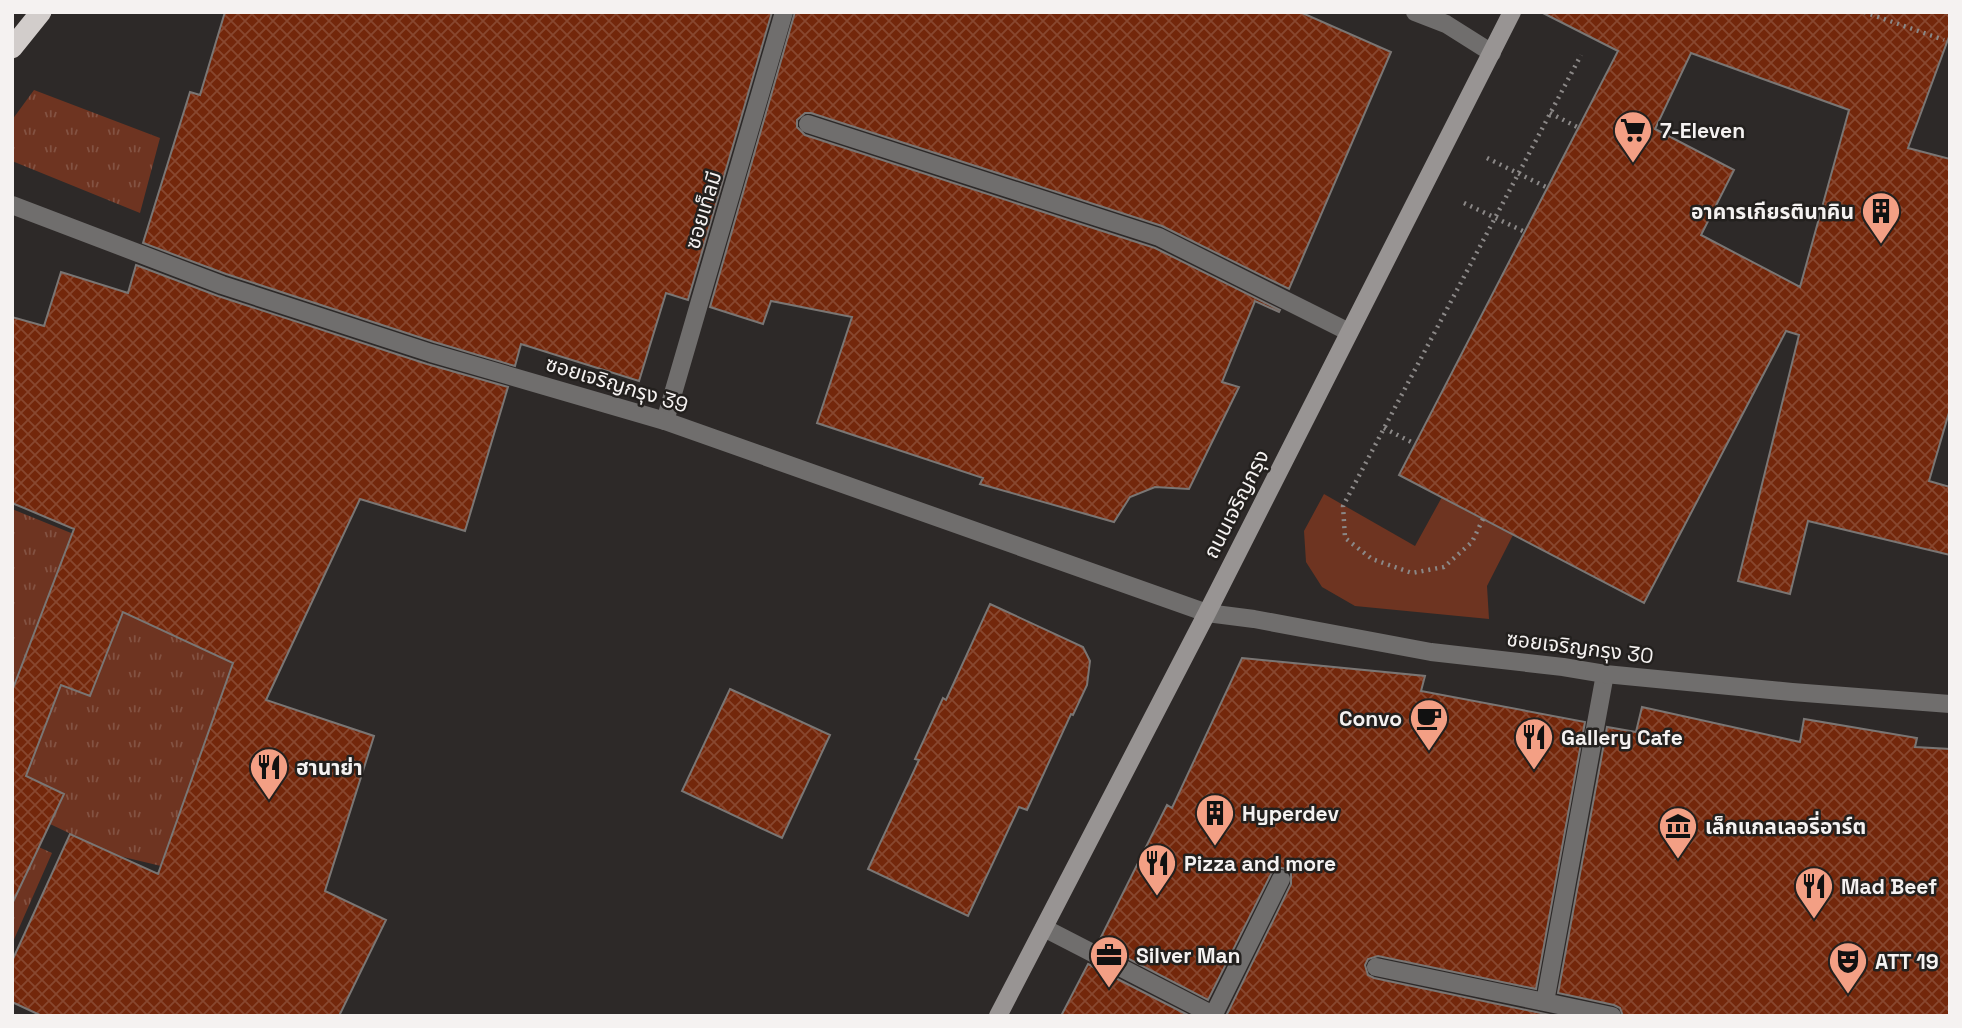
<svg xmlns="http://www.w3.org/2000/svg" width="1962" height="1028" font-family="'Space Grotesk','Noto Sans Thai',sans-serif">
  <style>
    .grass { fill: url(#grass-tufts) }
    .garden { fill: #6e3421 }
    .building { fill: url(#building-cross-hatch); stroke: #7a7674; stroke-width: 2; fill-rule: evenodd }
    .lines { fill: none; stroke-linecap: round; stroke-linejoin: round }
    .path { stroke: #8b8887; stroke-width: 4.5; stroke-dasharray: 2 5; stroke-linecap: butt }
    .service { stroke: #706e6d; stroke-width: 18 }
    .minor { stroke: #706e6d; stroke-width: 18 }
    .tertiary { stroke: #706e6d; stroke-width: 18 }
    .secondary { stroke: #989493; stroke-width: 18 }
    .motorway { stroke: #d2cdcb; stroke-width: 21 }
    .labels { text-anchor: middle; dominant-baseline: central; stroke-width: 5; stroke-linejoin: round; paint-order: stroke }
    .poi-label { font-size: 21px; font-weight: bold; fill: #f5f2f1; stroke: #23201e; text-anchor: start }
    .street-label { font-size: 21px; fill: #f5f2f1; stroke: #23201e }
  </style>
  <defs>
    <pattern id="grass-tufts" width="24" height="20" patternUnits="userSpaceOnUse" patternTransform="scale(1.75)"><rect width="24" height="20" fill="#6e3421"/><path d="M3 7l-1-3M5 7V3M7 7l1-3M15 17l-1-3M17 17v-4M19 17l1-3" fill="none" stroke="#835242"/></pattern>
    <pattern id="building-cross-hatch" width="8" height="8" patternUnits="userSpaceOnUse" patternTransform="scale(1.75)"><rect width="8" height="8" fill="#73270b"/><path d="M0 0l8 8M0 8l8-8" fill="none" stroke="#88472f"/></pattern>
  </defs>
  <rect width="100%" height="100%" fill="#2d2928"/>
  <!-- grass -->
  <path class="grass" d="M34,90l126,48 -20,75 -128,-52v-41z
    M12,509l123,50 -17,50 114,54 -7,24 -64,179 -46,-11 -65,-31 -38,-31z
    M12,835l40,18 -40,91z"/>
  <!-- garden -->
  <path class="garden" d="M1324,494l91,52 27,-49 71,38 -26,51 2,33 -134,-13 -33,-19 -16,-25 -2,-31z"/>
  <!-- building -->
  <path class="building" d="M225,12h547l-84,288 -22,-7 -27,88 -118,-37 -6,22 -81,-24 -208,-68 -83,-31 47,-151 10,3z
    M795,12h505l91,40 -102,237 -127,-63 -351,-113h-6l-8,7v7l8,8 350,113 125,62 -1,2 -24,-11 -33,81 17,5 -50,102 -34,-2 -25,10 -16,25 -134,-38 3,-6 -166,-55 35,-106 -81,-16 -8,23 -53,-17z
    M1541,12h409v22l-42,114 42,11v250l-21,72 21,6v68l-142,-34 -18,73 -52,-13 61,-246 -13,-4 -142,272 -245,-128 219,-424zM1691,53l158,57 -49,177 -99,-52 33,-65 -79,-41z
    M136,265l82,31 209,68 81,23 -43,144 -105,-32 -94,201 108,36 -49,155 61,29 -47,96h-297l-30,-14v-41l58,-127 88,40 75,-211 -110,-51 -33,84 -29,-11 -35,91 38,18 -52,110v-213l62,-162 -62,-26v-186l32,9 17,-54 67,21z
    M990,604l93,43 7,14 -3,24 -14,30 -2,-1 -44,96 -8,-3 -51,109 -100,-47 51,-109 -4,-1 28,-61 3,2z
    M1242,658l183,18 -4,15 164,31 -49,267 -158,-33 -10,3 -3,6 3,10 6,3 181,38h-329l65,-132v-11l-4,-4 -6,-1 -6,1 -4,5 -63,126 -110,-57 69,-138 5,3z
    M730,689l100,46 -48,103 -100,-47z
    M1642,707l158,35 4,-23 113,19 -2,9 35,2v267h-327l-3,-8 -6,-3 -56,-12 49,-266 29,5z
    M1088,964l102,52h-129z"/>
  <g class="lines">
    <!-- path -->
    <path class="path" d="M1864,12l80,28
      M1550,113l29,15
      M1487,158l61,30
      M1464,203l61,29
      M1384,428l31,16
      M1483,519l-11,23 -28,25 -32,6 -40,-14 -27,-21 -2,-32 238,-451"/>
    <!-- service -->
    <path class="service" d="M665,421l119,-409
      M1044,928l169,87
      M1376,967l236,49
      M1545,1002l60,-328
      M1213,1016l68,-137"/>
    <!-- minor -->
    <path class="minor" d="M1415,12l31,12 46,29
      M808,124l351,113 190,95
      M12,205l210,80 209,68 234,68 542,192"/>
    <!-- tertiary -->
    <path class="tertiary" d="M1207,613l47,6 177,33 132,15 42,7 187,18 158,12"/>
    <!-- secondary -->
    <path class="secondary" d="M998,1016l209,-403 305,-601"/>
    <!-- motorway -->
    <path class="motorway" d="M12,48l29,-36"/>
  </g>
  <!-- icons -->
  <defs>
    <g id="supermarket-pin" transform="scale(2.0125)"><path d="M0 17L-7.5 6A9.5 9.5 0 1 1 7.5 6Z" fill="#f39f84" stroke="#23201e"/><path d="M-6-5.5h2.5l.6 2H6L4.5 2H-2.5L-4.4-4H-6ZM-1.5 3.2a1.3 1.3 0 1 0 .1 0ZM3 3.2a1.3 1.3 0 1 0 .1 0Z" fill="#111"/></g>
    <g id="building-pin" transform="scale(2.0125)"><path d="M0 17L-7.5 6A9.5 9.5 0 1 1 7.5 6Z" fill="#f39f84" stroke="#23201e"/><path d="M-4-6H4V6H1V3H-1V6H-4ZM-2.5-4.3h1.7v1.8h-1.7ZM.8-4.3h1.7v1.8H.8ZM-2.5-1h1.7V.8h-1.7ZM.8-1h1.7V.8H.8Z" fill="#111"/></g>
    <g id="cafe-pin" transform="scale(2.0125)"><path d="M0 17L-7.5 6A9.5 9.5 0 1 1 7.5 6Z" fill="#f39f84" stroke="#23201e"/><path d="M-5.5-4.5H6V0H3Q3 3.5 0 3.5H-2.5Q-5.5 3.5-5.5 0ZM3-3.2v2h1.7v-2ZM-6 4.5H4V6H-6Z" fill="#111"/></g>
    <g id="restaurant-pin" transform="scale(2.0125)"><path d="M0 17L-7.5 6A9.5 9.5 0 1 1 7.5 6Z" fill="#f39f84" stroke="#23201e"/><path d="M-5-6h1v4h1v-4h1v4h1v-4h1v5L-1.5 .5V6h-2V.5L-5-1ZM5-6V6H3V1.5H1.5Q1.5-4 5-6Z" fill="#111"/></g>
    <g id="museum-pin" transform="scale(2.0125)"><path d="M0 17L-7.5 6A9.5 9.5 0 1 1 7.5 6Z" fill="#f39f84" stroke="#23201e"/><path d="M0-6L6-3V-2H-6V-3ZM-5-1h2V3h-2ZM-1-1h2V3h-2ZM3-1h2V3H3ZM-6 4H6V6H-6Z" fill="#111"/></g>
    <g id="office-pin" transform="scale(2.0125)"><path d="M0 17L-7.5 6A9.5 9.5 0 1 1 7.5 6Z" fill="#f39f84" stroke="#23201e"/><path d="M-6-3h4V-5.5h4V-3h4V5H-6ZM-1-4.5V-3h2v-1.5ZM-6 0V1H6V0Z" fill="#111"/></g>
    <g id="theatre-pin" transform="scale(2.0125)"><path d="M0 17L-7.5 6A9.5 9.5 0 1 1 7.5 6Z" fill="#f39f84" stroke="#23201e"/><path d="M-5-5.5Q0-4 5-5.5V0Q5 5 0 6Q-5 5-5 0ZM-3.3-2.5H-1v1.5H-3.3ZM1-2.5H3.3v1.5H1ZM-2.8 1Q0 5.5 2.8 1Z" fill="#111"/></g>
  </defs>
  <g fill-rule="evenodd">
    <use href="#supermarket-pin" x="1633" y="130"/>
    <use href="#building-pin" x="1881" y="211"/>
    <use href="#cafe-pin" x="1429" y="718"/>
    <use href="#restaurant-pin" x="1534" y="737"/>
    <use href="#restaurant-pin" x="269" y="767"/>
    <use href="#building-pin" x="1215" y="813"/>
    <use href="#museum-pin" x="1678" y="826"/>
    <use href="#restaurant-pin" x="1157" y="863"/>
    <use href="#restaurant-pin" x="1814" y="886"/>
    <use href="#office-pin" x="1109" y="955"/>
    <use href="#theatre-pin" x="1848" y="961"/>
  </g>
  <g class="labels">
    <!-- poi labels -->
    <g class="poi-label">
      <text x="1660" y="130">7-Eleven</text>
      <text x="1854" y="211" text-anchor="end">อาคารเกียรตินาคิน</text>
      <text x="1402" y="718" text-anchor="end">Convo</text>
      <text x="1561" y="737">Gallery Cafe</text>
      <text x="296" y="767">ฮานาย่า</text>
      <text x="1242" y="813">Hyperdev</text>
      <text x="1705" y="826">เล็กแกลเลอรี่อาร์ต</text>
      <text x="1184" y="863">Pizza and more</text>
      <text x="1841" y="886">Mad Beef</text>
      <text x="1136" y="955">Silver Man</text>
      <text x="1875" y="961">ATT 19</text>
    </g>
    <!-- street labels -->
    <g class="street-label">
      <text transform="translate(703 210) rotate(-73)">ซอยเท็ลมี</text>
      <text transform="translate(617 384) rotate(17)">ซอยเจริญกรุง 39</text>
      <text transform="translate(1236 504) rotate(-63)">ถนนเจริญกรุง</text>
      <text transform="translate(1580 647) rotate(7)">ซอยเจริญกรุง 30</text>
    </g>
  </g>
  <!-- border -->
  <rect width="1962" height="1028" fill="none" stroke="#f5f2f1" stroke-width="28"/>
</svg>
